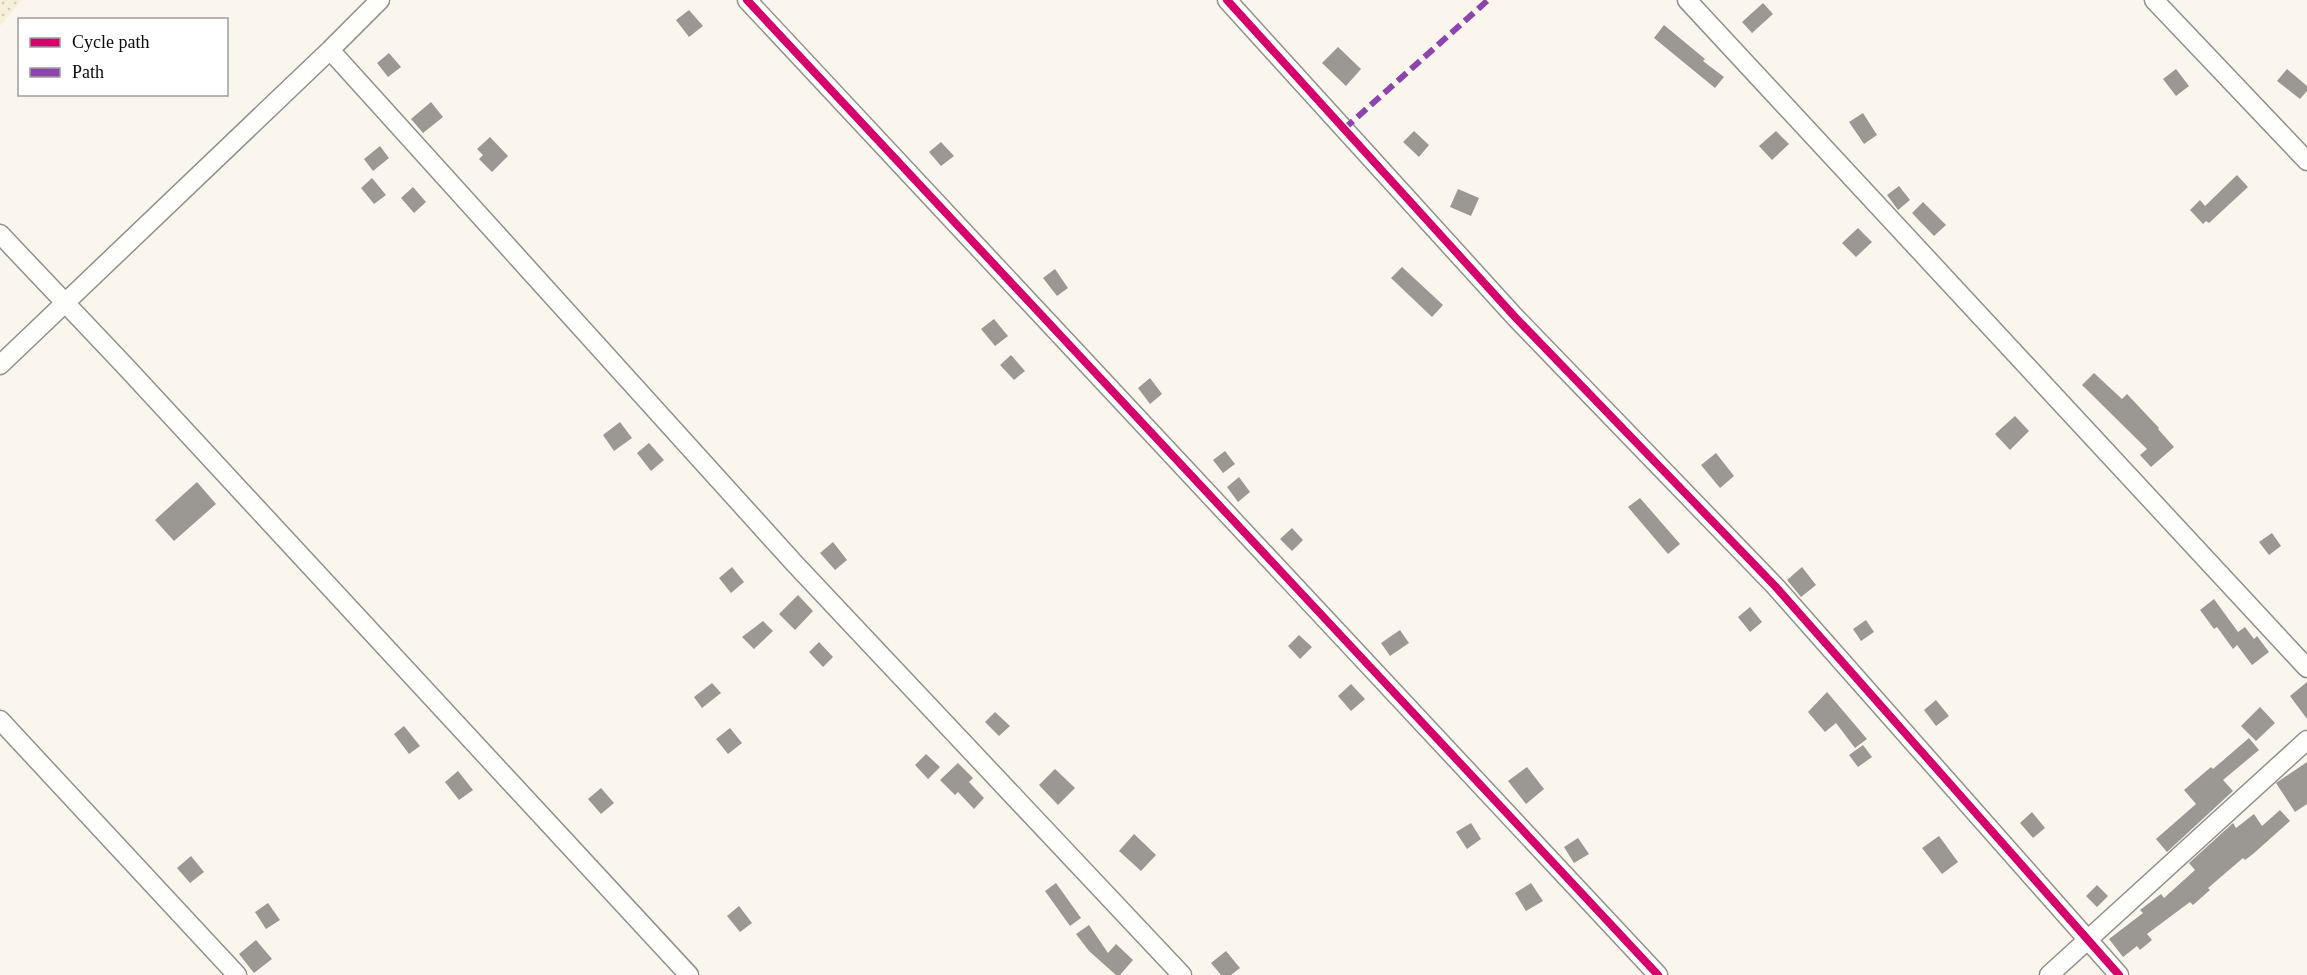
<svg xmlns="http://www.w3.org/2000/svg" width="2307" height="975" font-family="Georgia,serif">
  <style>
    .farmland { fill: url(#farmland-dots) }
    .building { fill: #9b9894 }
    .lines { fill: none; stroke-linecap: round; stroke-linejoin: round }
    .minor-casing { stroke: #92908c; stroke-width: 21 }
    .minor { stroke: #fefefc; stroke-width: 18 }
    .quiet { stroke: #8e44ad; stroke-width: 6; stroke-dasharray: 12 6; stroke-linecap: butt }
    .cycleway-casing { stroke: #fff; stroke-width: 11 }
    .cycleway { stroke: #d6006c; stroke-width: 8 }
  </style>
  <defs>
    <pattern id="farmland-dots" width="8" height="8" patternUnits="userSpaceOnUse" patternTransform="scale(1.5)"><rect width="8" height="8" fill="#f6f0d9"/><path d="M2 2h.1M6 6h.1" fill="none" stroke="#d2ccb9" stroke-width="1.8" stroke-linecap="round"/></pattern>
  </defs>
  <rect width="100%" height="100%" fill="#faf6ed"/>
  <!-- farmland -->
  <path class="farmland" d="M0,0h22l-22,26z"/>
  <!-- building -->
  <path class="building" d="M1763,3l10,11 -21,19 -10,-11z
    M689,10l14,16 -14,11 -13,-17z
    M1664,25l41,34 -2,2 21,16 -9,11 -61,-50z
    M1338,47l23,22 -15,17 -24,-23z
    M389,53l12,14 -13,10 -11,-14z
    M2176,69l13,17 -13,10 -13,-17z
    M2287,69l20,17v5l-7,8 -23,-18z
    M431,102l12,15 -20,16 -12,-14z
    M1863,113l14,22 -13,9 -15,-22z
    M1414,131l15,14 -10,12 -16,-15z
    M1776,131l13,13 -17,16 -13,-14z
    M490,137l18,19 -16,16 -13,-13 4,-4 -6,-6z
    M941,142l13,14 -13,10 -12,-14z
    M380,146l9,12 -16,13 -9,-12z
    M2237,175l11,12 -39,36 -3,-2 -3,3 -13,-14 10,-10 5,6z
    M372,178l14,17 -12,9 -13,-16z
    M1899,186l11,14 -12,10 -11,-15z
    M413,187l13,15 -12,11 -13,-15z
    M1458,189l21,9 -8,18 -21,-9z
    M1923,202l23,23 -12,11 -22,-23z
    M1858,228l14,14 -16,15 -14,-14z
    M1402,267l41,38 -11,12 -41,-39z
    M1055,269l13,19 -11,8 -14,-18z
    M994,319l14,17 -13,10 -14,-17z
    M1011,355l14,16 -11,9 -14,-15z
    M2094,373l28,26 5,-5 32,34 -1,1 16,18 -23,20 -11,-12 7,-6 -65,-64z
    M1150,378l12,16 -12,10 -12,-16z
    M2015,416l14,15 -19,19 -15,-16z
    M620,422l12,16 -18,13 -11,-16z
    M649,443l15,17 -13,11 -14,-18z
    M1225,451l10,13 -12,9 -10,-13z
    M1716,453l18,23 -14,12 -19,-23z
    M1239,477l11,15 -12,10 -11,-15z
    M197,482l19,22 -42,37 -19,-21z
    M1640,498l40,46 -12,10 -40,-47z
    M1292,528l11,12 -11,11 -12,-12z
    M2272,533l9,13 -12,9 -10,-13z
    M833,542l14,18 -12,10 -15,-17z
    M732,567l12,15 -13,11 -12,-15z
    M1802,567l14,18 -15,12 -14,-17z
    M798,595l15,16 -18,19 -16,-16z
    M2214,599l24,33 7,-5 9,12 3,-3 12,16 -17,13 -15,-20 -4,4 -16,-22 -3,2 -14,-19z
    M1750,607l12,15 -12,10 -12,-15z
    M1866,620l8,12 -13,9 -8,-12z
    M763,621l10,10 -19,18 -12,-12z
    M1400,630l9,13 -19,13 -9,-13z
    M1299,635l13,12 -12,12 -12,-13z
    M819,642l14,15 -10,10 -14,-15z
    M2307,682v37l-17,-23z
    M712,683l9,10 -19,15 -8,-11z
    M1351,684l14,15 -14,12 -13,-15z
    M1827,692l40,47 -12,9 -19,-25 -11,9 -17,-20z
    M1936,700l13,16 -13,10 -12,-16z
    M2260,707l15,16 -19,18 -15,-15z
    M995,712l15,14 -11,10 -14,-14z
    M404,726l16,20 -11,8 -15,-20z
    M730,728l12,15 -14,11 -12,-15z
    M2249,738l10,12 -36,30 10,11 -66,61 -11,-13 40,-35 -12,-14 27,-23 2,2z
    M1863,745l9,12 -14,10 -9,-12z
    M926,754l14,13 -12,12 -13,-14z
    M2307,762v42l-12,8 -19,-29z
    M958,763l15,15 -4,4 15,16 -10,11 -16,-17 -3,3 -15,-15z
    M1527,767l17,22 -18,15 -18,-23z
    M1055,769l20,19 -17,17 -19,-20z
    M458,771l15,19 -14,10 -14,-18z
    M601,788l13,15 -13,11 -13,-15z
    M2280,810l10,11 -37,33 -8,6 -2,-2 -35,30 2,2 -17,15 -3,-3 -43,32 5,6 -12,10 -3,-4 -14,11 -14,-18 34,-26 -3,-3 21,-16 3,4 31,-28 -6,-7 44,-40 3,5 18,-14 8,12z
    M2032,812l13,16 -12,10 -13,-15z
    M1471,823l10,16 -14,10 -11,-17z
    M1134,834l22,21 -15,16 -22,-20z
    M1939,836l19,26 -16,12 -20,-26z
    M1578,838l11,16 -15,9 -10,-16z
    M191,856l13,16 -14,11 -13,-15z
    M1056,883l25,35 -11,8 -25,-35z
    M1531,883l12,18 -17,10 -11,-18z
    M2097,885l11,11 -11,11 -11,-11z
    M268,903l12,17 -14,9 -11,-17z
    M739,906l13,17 -12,9 -13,-16z
    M1089,925l19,28 8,-9 17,16 -13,15h-4l-27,-24 -13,-17z
    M256,940l16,19 -18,14 -15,-19z
    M1226,951l14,17 -9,7h-10l-10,-12z"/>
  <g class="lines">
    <!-- minor casing -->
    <g class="minor-casing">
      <path id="minor" d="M747,0l911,975
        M1227,0l288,317 260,269 344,389
        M1687,0l620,668
        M2154,0l153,161
        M330,50l465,514 387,411
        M0,234l126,133 563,608
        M0,365l330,-315 50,-50
        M0,720l237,255
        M2049,975l258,-235"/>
    </g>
    <!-- minor -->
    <use href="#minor" class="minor"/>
    <!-- quiet -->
    <path class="quiet" d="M1344,129l144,-129"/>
    <!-- cycleway casing -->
    <g class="cycleway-casing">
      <path id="cycleway" d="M747,0l911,975
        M1227,0l288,317 260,269 344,389"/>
    </g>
    <!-- cycleway -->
    <use href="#cycleway" class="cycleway"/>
  </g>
  <!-- legend -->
  <rect x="18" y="18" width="210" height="78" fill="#ffffff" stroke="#9d9d9d" stroke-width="1.5"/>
  <rect x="30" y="38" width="30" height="9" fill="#d6006c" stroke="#9d9d9d" stroke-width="1.5"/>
  <text x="72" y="48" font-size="18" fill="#0a0a0a">Cycle path</text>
  <rect x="30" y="68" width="30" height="9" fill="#8e44ad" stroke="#9d9d9d" stroke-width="1.5"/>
  <text x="72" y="78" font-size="18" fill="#0a0a0a">Path</text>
</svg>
